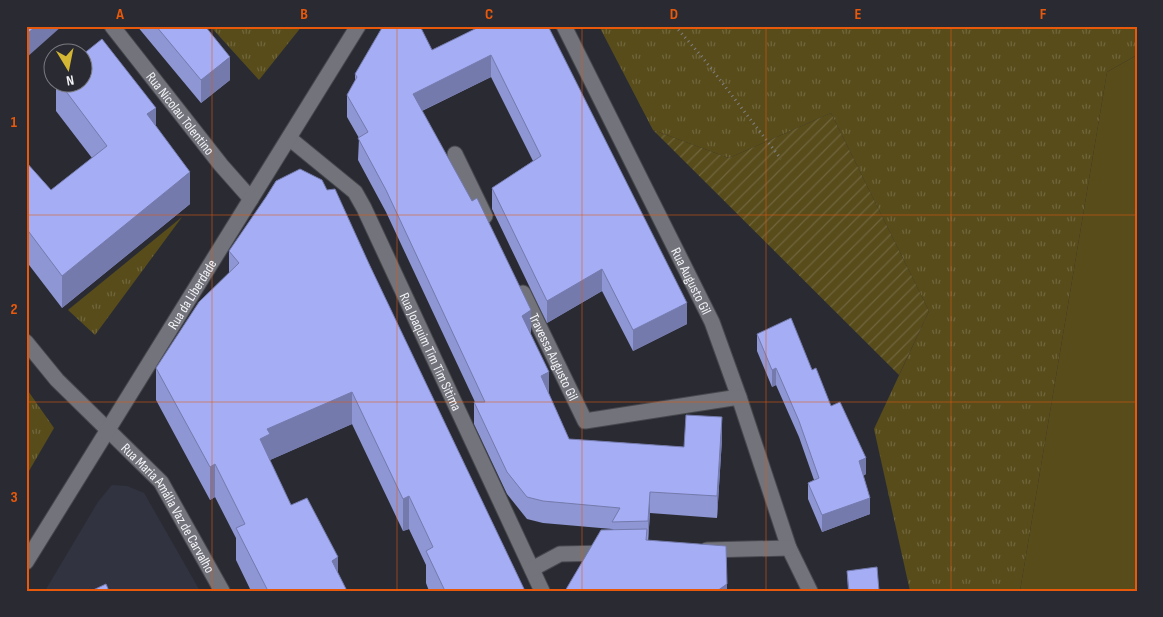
<svg xmlns="http://www.w3.org/2000/svg" width="1163" height="617" font-family="'Sofia Sans Condensed',sans-serif">
  <style>
    .built { fill: #313340 }
    .grass { fill: url(#grass-tufts) }
    .garden { fill: url(#garden-furrows) }
    .pitch { fill: #584c1b }
    .lines { fill: none; stroke-linecap: round; stroke-linejoin: round }
    .minor-casing { stroke: #48494f; stroke-width: 17 }
    .path { stroke: #808187; stroke-width: 3; stroke-dasharray: 1 4; stroke-linecap: butt }
    .minor { stroke: #72737b; stroke-width: 15 }
    .wall { fill: #8e96d3 }
    .shaded-wall { fill: #747aac }
    .building { fill: #a5aef5; stroke: #747aac }
    .grid { fill: none; stroke: #e8590c; stroke-width: 1; stroke-opacity: 0.55 }
    .labels { text-anchor: middle; dominant-baseline: central; stroke-width: 5; stroke-linejoin: round; paint-order: stroke }
    .street-label { font-size: 14px; fill: #f3f3f8; stroke: #2a2b32 }
    .neatline { fill: none; stroke: #e8590c; stroke-width: 2 }
    .grid-label { font-size: 16px; text-anchor: middle; font-weight: bold; fill: #e8590c }
  </style>
  <defs>
    <pattern id="grass-tufts" width="24" height="20" patternUnits="userSpaceOnUse" patternTransform="scale(1.25)"><rect width="24" height="20" fill="#584c1b"/><path d="M3 7l-1-3M5 7V3M7 7l1-3M15 17l-1-3M17 17v-4M19 17l1-3" fill="none" stroke="#70663d"/></pattern>
    <pattern id="garden-furrows" width="10" height="10" patternUnits="userSpaceOnUse" patternTransform="scale(1.25)"><rect width="10" height="10" fill="#584c1b"/><path d="M-1 1l2-2M0 10L10 0M9 11l2-2" fill="none" stroke="#70663d"/></pattern>
  </defs>
  <rect width="100%" height="100%" fill="#2a2b32"/>
  <!-- built -->
  <path class="built" d="M112,485l15,1 17,7 56,98h-155l53,-89z"/>
  <!-- grass -->
  <path class="grass" d="M210,26h92l-43,54z
    M599,26h538v29l-30,17 -87,519h-110l-36,-162 55,-118 -98,-198 -102,45 -76,-28z
    M182,217l-87,118 -27,-25z
    M26,388l28,40 -28,48z"/>
  <!-- garden -->
  <path class="garden" d="M831,113l98,198 -30,64 -246,-245 76,28z"/>
  <!-- pitch -->
  <path class="pitch" d="M1137,55v536h-117l87,-519z"/>
  <g class="lines">
    <!-- minor casing -->
    <g class="minor-casing">
      <g id="minor">
        <path id="s1" d="M112,26l109,139 30,34"/>
        <path id="s2" d="M564,26l148,296 27,75 50,151 21,43"/>
        <path id="s3" d="M289,138l66,54 9,16 178,383"/>
        <path d="M455,154l30,62"/>
        <path id="s4" d="M523,293l62,128 154,-24"/>
        <path id="s5" d="M26,342l31,38 104,102 61,109"/>
        <path d="M707,550l82,-2"/>
        <path id="s6" d="M26,562l332,-536"/>
        <path d="M532,569l28,-15 47,-1"/>
      </g>
    </g>
    <!-- path -->
    <path class="path" d="M675,26l28,32 78,101"/>
    <!-- minor -->
    <use href="#minor" class="minor"/>
  </g>
  <!-- wall -->
  <path class="wall" d="M137,26h68l25,54 -29,23z
    M474,26h74l139,298 -54,27 -31,-60 -55,32 -55,-114v-21l41,-27 -42,-84 -69,34 109,221 -1,1 19,61 20,45 115,8 38,-8 -5,79 -67,-5 -2,28 79,50 -115,-62 -69,-6 -16,-4 -20,-25 -33,-70v-22h1l-89,-190 -28,-52 1,-22 -12,-21v-22l8,-14v-7l77,-24 43,-21z
    M56,82h26l74,44 34,78 -128,104 -36,-47v-99l25,28 41,-32 -36,-47z
    M327,190l43,76 155,325h-96l-3,-8v-18l-17,-36 -6,2 -51,-107 -82,36v1l21,44 47,69 9,17h-96l-15,-31v-22l-21,-41 -5,3 -54,-100v-32l73,-95v-22z
    M757,334l55,36 54,104 -3,2 7,38 -48,18 -14,-33v-16l6,-3 -15,-43 -23,-52 -4,2 -15,-36z
    M847,571l32,20h-31z"/>
  <!-- shaded-wall -->
  <path class="shaded-wall" d="M36,26h26l-36,32v-23z
    M491,55v22l-78,38v-21z
    M230,57v23l-29,23v-23z
    M156,108v32l-9,-26z
    M190,172v32l-128,104v-32z
    M602,269v22l-55,32v-22z
    M687,303v21l-54,27v-21z
    M531,310v22l-9,5v-21z
    M776,368v17l-4,2v-17z
    M549,372v22l-8,-18z
    M352,392v32l-82,36v6l-10,-27 7,-10z
    M722,417v22l-5,79v-22z
    M866,458v16l-7,4v-17z
    M215,464v33l-5,3v-33z
    M650,492v21l-2,29v-21z
    M409,496v33l-6,2v-32z
    M870,498v16l-48,18v-17z
    M338,557v33l-6,-29z
    M727,584v7h-10z"/>
  <!-- building -->
  <path class="building" d="M26,26h10l-10,9z
    M156,26h49l25,31 -29,23z
    M383,26h37l12,24 49,-24h67l139,277 -54,27 -31,-61 -55,32 -55,-113 49,-32 -50,-101 -78,39 59,107 5,-3 54,112 -9,6 27,56 -8,4 28,63 115,8 2,-32 36,2 -5,79 -67,-4 -2,29 -36,1 8,-14 -77,-7 -16,-4 -20,-25 -33,-70h11l-99,-212 -28,-52 10,-6 -21,-37 10,-18 -2,-3z
    M102,39l54,69 -9,6 43,58 -128,104 -36,-48v-66l25,28 56,-44 -48,-64h23v-27z
    M300,169l22,11 5,10 8,-1 35,77 155,325h-80l-19,-40 7,-4 -24,-51 -6,3 -51,-107 -85,37 3,5 -10,5 31,66 16,-7 31,59 -6,4 15,30h-79l-32,-63 9,-4 -30,-60 -5,3 -54,-99 43,-66 40,-39 -10,-12 37,-54 10,-16z
    M791,318l21,52 4,-2 15,38 9,-4 26,56 -7,3 11,37 -48,17 -14,-32 11,-5 -20,-57 -23,-53 -4,2 -15,-36z
    M647,529l-1,11 80,6 1,38 -10,7h-152l36,-61z
    M877,567l2,24h-30l-2,-20z
    M106,584l3,7h-18z"/>
  <!-- grid -->
  <path class="grid" d="M212,26v565M397,26v565M582,26v565M766,26v565M951,26v565M26,215h1111M26,402h1111"/>
  <g class="labels">
    <!-- street labels -->
    <g class="street-label">
      <text stroke="none"><textPath href="#s1" startOffset="111">Rua Nicolau Tolentino</textPath></text>
      <text stroke="none"><textPath href="#s2" startOffset="285">Rua Augusto Gil</textPath></text>
      <text stroke="none"><textPath href="#s6" startOffset="315">Rua da Liberdade</textPath></text>
      <text stroke="none"><textPath href="#s3" startOffset="262">Rua Joaquim Tim Tim Sitima</textPath></text>
      <text stroke="none"><textPath href="#s4" startOffset="71">Travessa Augusto Gil</textPath></text>
      <text stroke="none"><textPath href="#s5" startOffset="220">Rua Maria Amália Vaz de Carvalho</textPath></text>
    </g>
  </g>
  <!-- border -->
  <rect width="1163" height="617" fill="none" stroke="#2a2b32" stroke-width="55"/>
  <!-- north arrow -->
  <g transform="translate(68 68) rotate(170)"><circle r="24" fill="#2a2b32" stroke="#7a7b81"/>
  <path d="M0-4L9 19L0 12L-9 19Z" fill="#d4b635"/>
  <text y="-8" font-size="14" font-weight="bold" text-anchor="middle" fill="#f3f3f8">N</text>
  </g>
  <rect x="28" y="28" width="1108" height="562" class="neatline"/>
  <g class="grid-label">
    <text x="120" y="19">A</text>
    <text x="304" y="19">B</text>
    <text x="489" y="19">C</text>
    <text x="674" y="19">D</text>
    <text x="858" y="19">E</text>
    <text x="1043" y="19">F</text>
    <text x="14" y="127">1</text>
    <text x="14" y="314">2</text>
    <text x="14" y="502">3</text>
  </g>
</svg>
